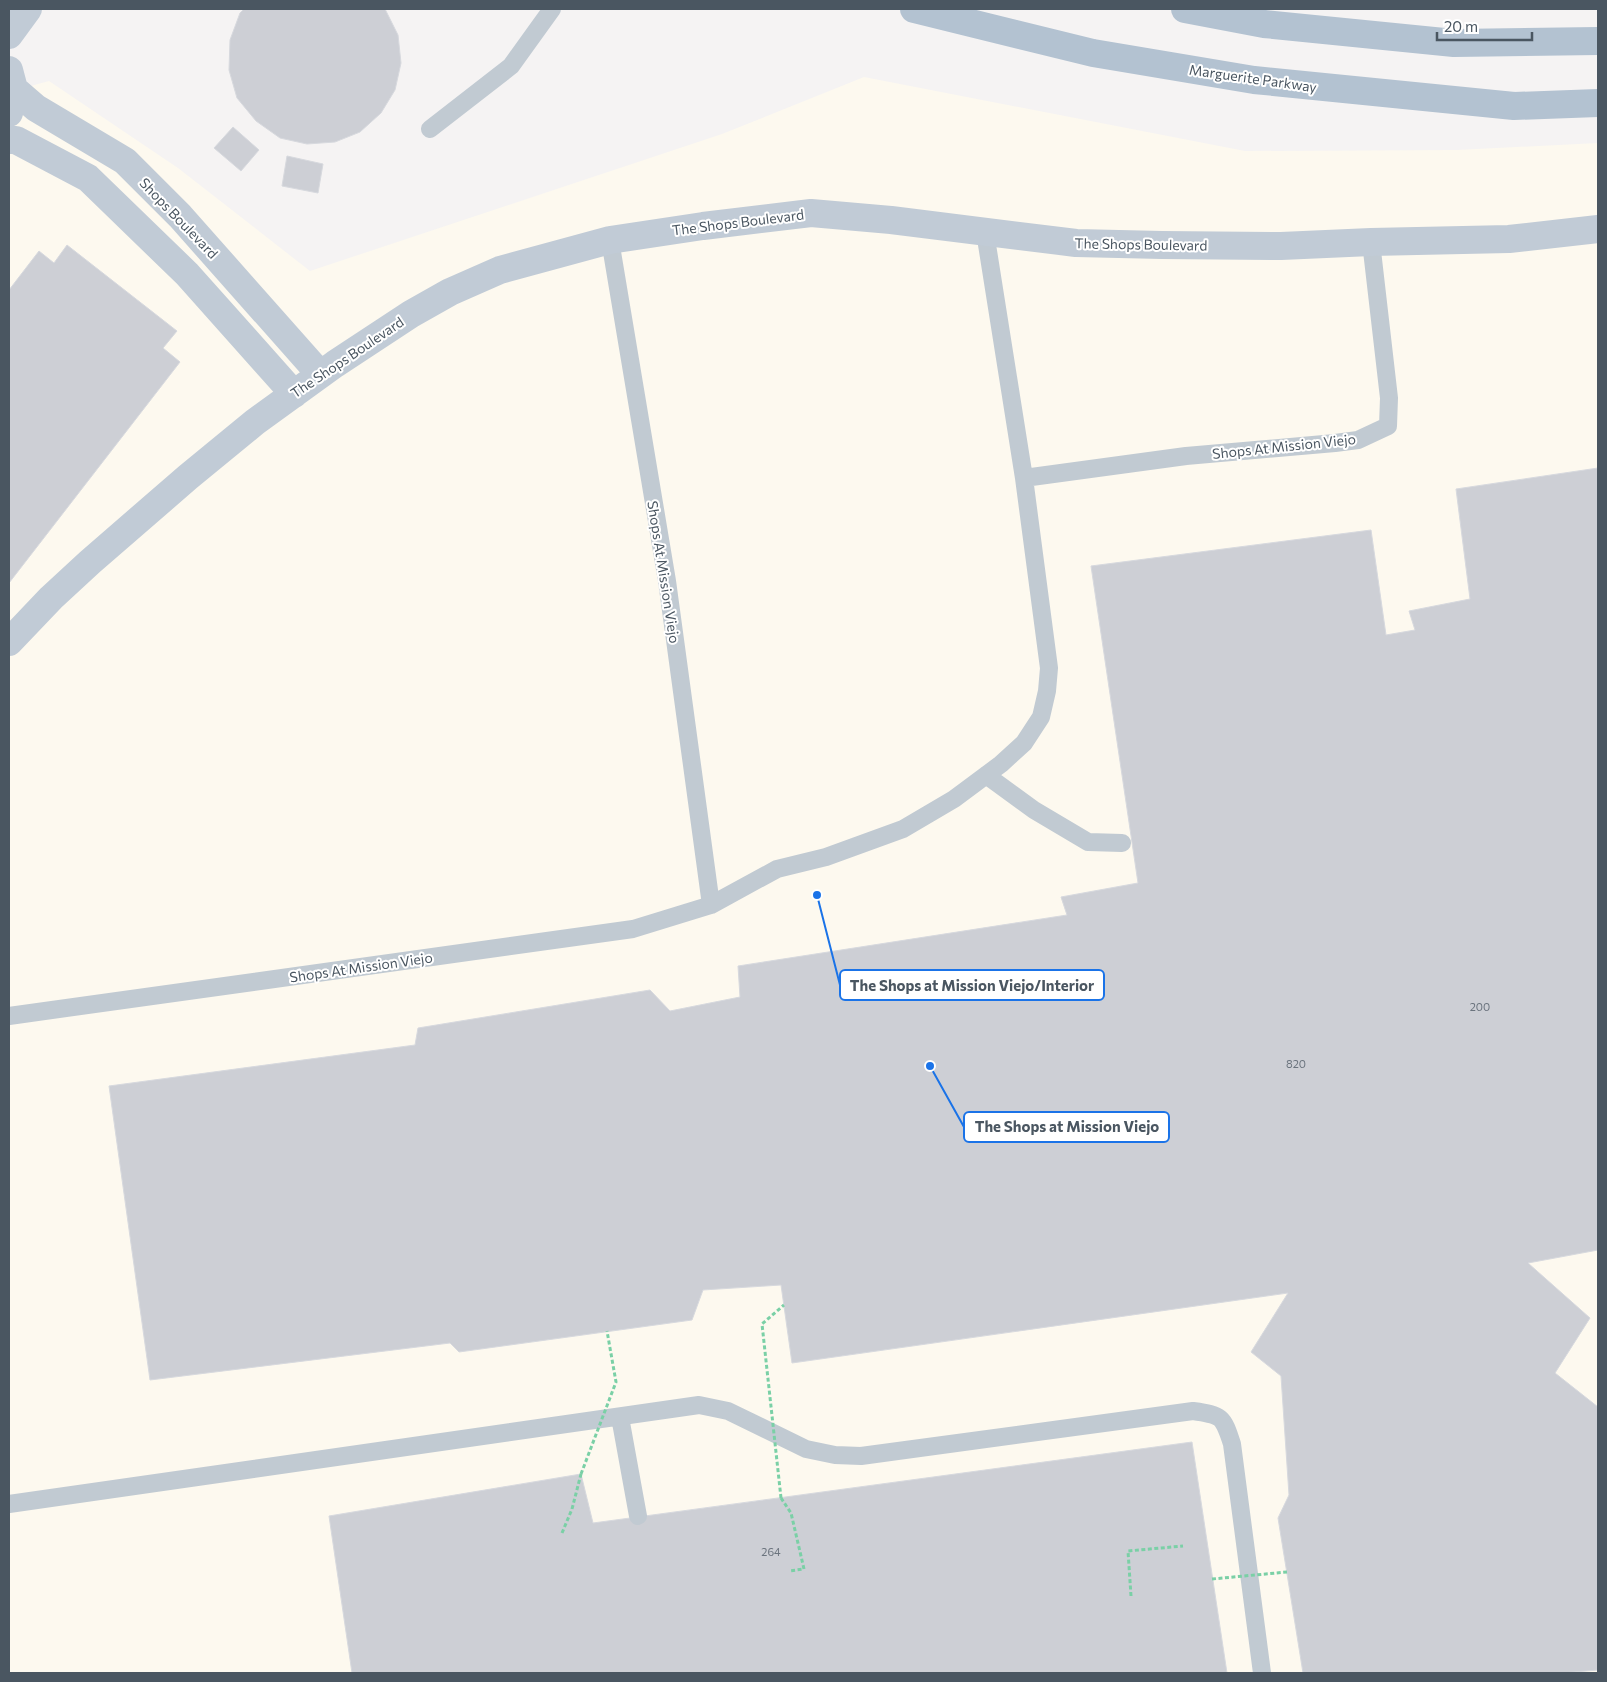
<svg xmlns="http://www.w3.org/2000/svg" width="1607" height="1682" font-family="Commissioner,sans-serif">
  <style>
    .commercial { fill: #fdf9ef }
    .building { fill: #cdcfd5; stroke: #d7d9de }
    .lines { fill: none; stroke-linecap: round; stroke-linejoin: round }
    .path { stroke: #7ad0a6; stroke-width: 3; stroke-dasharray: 4 2.5; stroke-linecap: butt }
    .lane { stroke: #c1cad2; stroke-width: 18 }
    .secondary { stroke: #c1cbd6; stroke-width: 28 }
    .primary { stroke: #b3c2d1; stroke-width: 28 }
    .path-bridge { stroke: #7ad0a6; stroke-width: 3; stroke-dasharray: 4 2.5; stroke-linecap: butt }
    .labels { text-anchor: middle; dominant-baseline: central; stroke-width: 4; stroke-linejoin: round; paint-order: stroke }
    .number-label { font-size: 11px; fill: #6b747e }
    .street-label { font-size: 14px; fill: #4a5661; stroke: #fff }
    .leader { fill: none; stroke: #1a73e8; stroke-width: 2 }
    .callout-dot { fill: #1a73e8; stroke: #fff; stroke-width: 2 }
    .callout { fill: #fff; stroke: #1a73e8; stroke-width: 2 }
    .callout-label { font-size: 15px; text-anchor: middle; font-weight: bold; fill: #4a5661 }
  </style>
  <rect width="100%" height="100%" fill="#f5f3f3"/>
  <!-- commercial -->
  <path class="commercial" d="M864,77l381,74 212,-1 141,-7v1530h-1589v-1581l40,-11 129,87 132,103 412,-137z"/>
  <!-- building -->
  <path class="building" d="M244,9h141l13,26 3,28 -6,27 -14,23 -21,19 -25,10 -28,2 -27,-6 -24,-17 -19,-23 -8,-28 1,-30 10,-27z
    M233,127l26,23 -18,21 -27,-23z
    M287,156l36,8 -5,29 -36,-7z
    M67,245l110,86 -14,17 17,14 -171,221v-293l30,-39 15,12z
    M1598,468v782l-70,13 62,55 -35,55 43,34v263l-36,3h-259l-25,-155 11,-23 -8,-119 -30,-24 37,-59 -496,70 -11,-78 -78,5 -11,30 -233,32 -9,-9 -300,37 -41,-294 306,-41 3,-17 232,-38 20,21 70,-14 -2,-31 329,-51 -6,-18 77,-14 -47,-317 280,-36 15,105 29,-5 -6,-19 61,-12 -14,-110z
    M1192,1442l35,231h-875l-23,-157 252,-42 12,49z"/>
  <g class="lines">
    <!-- path -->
    <path class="path" d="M781,1498l10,15 13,56 -15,2
      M562,1533l10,-24 9,-35
      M1131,1596l-3,-45 55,-5"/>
    <!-- lane -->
    <path class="lane" d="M430,129l81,-63 41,-57
      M610,240l57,341 44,324
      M1024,478l162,-22 149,-13 23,-3 30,-14 1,-28 -18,-156
      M986,775l48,35 54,32 34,1
      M9,1016l624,-87 78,-24 66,-36 49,-12 77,-28 51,-30 47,-35 23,-21 17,-26 6,-26 2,-23 -25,-190 -39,-246
      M620,1417l18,99
      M9,1504l690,-99 29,6 78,38 29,6 26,1 332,-45c29,4 30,5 39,33l30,229"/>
    <!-- secondary -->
    <path class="secondary" d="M9,35l19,-26
      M9,70l5,19 -5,24
      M14,89l22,19 89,53 55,55 140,158
      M9,140h7l72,38 99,96 107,120
      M9,642l42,-44 39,-36 98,-85 67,-55 80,-58 76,-50 39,-22 50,-22 110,-30 93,-14 108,-13 80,7 185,23 86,2 119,1 90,-4 138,-3 89,-10"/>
    <!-- primary -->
    <path class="primary" d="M914,9l179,44 161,27 260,26 84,-3
      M1185,9l79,15 190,19 144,-2"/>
    <!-- path-bridge -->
    <path class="path-bridge" d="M581,1474l35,-92 -9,-51
      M781,1498l-19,-174 22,-19
      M1212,1579l75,-7"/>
  </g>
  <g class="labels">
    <!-- number labels -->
    <g class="number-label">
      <text x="1480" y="1006">200</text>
      <text x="1296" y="1063">820</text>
      <text x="771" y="1551">264</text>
    </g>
    <!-- street labels -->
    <g class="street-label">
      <text transform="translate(1253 78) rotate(8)">Marguerite Parkway</text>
      <text transform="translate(179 218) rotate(46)">Shops Boulevard</text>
      <text transform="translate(738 222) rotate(-7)">The Shops Boulevard</text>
      <text transform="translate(1141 244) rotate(1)">The Shops Boulevard</text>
      <text transform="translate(347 357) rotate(-34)">The Shops Boulevard</text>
      <text transform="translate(1284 446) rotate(-6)">Shops At Mission Viejo</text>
      <text transform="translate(664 572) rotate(81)">Shops At Mission Viejo</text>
      <text transform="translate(361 967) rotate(-8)">Shops At Mission Viejo</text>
    </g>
  </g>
  <!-- callouts -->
  <path class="leader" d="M817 895L840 985M930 1066L964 1127"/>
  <g class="callout-dot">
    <circle cx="817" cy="895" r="5"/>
    <circle cx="930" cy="1066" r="5"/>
  </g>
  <g class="callout">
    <rect x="840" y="970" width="264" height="30" rx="5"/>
    <rect x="964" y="1112" width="205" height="30" rx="5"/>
  </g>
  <g class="callout-label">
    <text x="972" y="991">The Shops at Mission Viejo/Interior</text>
    <text x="1067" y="1132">The Shops at Mission Viejo</text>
  </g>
  <!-- border -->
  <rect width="1607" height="1682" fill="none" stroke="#4a5661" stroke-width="20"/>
  <!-- scale -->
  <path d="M1437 32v8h95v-8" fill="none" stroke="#4a5661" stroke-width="2.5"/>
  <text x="1444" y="32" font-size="15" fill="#4a5661" stroke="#ffffff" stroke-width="4" paint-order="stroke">20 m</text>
</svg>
